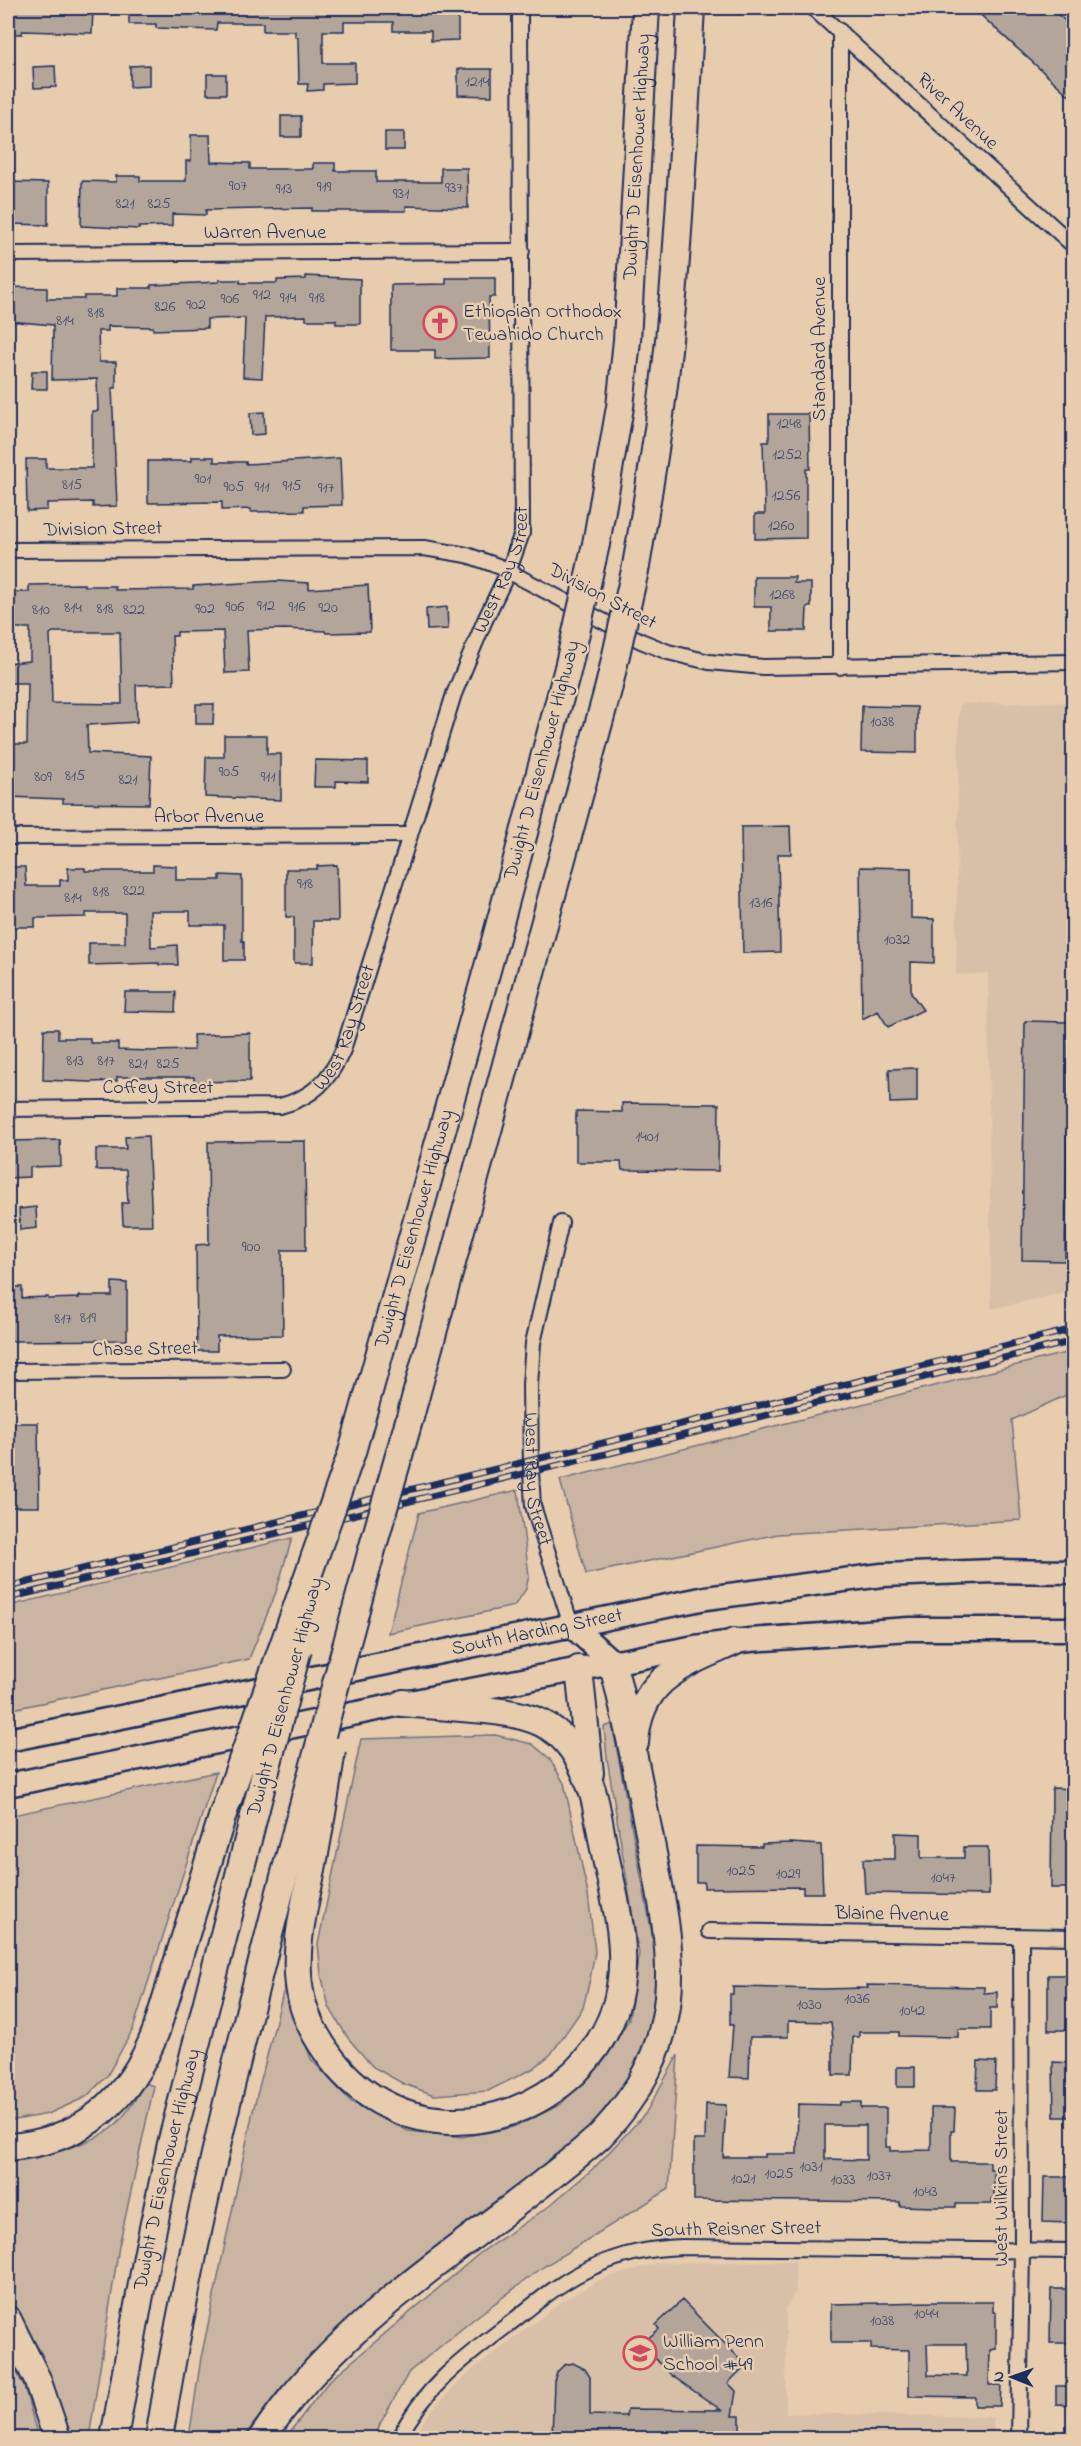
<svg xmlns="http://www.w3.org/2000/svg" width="1081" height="2446" font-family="'Indie Flower',sans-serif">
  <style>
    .built { fill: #d8c0a8 }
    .green { fill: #cab5a2; stroke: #727280; stroke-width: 1.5 }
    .building { fill: #b4a59a; stroke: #1b2f5e; stroke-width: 1.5; fill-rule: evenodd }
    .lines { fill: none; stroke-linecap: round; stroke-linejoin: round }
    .minor-casing { stroke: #1b2f5e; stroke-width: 18 }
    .primary-casing { stroke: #1b2f5e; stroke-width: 27 }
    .motorway-casing { stroke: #1b2f5e; stroke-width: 30 }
    .minor { stroke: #e7ccae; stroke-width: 14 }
    .primary { stroke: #e7ccae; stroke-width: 22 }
    .motorway { stroke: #e7ccae; stroke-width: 26 }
    .rail-casing { stroke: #1b2f5e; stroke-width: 7 }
    .rail { stroke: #e7ccae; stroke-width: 4.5; stroke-dasharray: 14; stroke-linecap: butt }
    .motorway-bridge-casing { stroke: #1b2f5e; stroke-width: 30; stroke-linecap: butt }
    .motorway-bridge { stroke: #e7ccae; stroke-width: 26 }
    .labels { text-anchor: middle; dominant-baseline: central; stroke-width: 5; stroke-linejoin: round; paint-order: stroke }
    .number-label { font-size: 16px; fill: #414c6d }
    .street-label { font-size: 20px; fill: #1b2f5e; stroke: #e7ccae }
    .poi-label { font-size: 20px; fill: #1b2f5e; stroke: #e7ccae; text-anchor: start }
  </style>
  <rect width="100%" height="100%" fill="#e7ccae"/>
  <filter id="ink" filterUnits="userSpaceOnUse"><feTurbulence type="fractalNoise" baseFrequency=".0167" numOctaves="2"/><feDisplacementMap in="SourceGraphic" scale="12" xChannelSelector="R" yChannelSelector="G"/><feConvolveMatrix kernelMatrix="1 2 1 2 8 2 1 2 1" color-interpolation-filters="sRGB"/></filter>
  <g filter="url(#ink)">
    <!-- built -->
    <path class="built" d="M1073,702v589l-82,18 -3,-336 -32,2 3,-271z
      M795,2261l1,30 -10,17v105l207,4 1,21h-581l17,-26 37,-38 97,-74 40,-22 54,-15z"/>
    <!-- green -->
    <path class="green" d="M1073,1351v41l-61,28 9,100 -243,14 -192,40 -26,-94z
      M518,1490l11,85 -3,14 -12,17 -126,27 31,-120z
      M292,1538l-16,54 -27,67 -241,51v-104z
      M612,1724l47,246 -8,54 -15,40 -12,28 -26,29 -265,213 -54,56 -36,48h-54l12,-80 52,-247 32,-126 26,74 40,43 57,29 54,6 55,-11 43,-21 45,-46 24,-40 10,-65 -32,-196 -3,-31z
      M495,1735l37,9 17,14 15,25 24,111 7,58 -5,27 -7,29 -32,46 -17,14 -46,23 -54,4 -30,-11 -31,-17 -25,-29 -19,-31 -8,-33 -3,-30 43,-205z
      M216,1772l-83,257 -26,47 -21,21 -38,17 -33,6h-7v-304z
      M678,2055l-9,134 -126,78 -68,51 -66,54 -29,52 -5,14h-90l44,-57 151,-128 68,-46 48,-41 49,-52z
      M145,2083l9,3 -35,160 -30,192h-19l-28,-84 -34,-54v-142c34,-5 80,-9 107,-33 13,-12 21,-27 30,-42z
      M8,2354l17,35 13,49h-30z"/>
    <!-- building -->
    <path class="building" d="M8,8h85l-1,25 -70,-2v3h-14z
      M129,8h329v32l-27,1v-10h-38v-9h-49v9h-21v32h32v20l-32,1v6l-16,1 1,-7h-9l-1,-47h-3v-6h-32v-8h-46l-1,7 -60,-2v-4h-27z
      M973,8h78l23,21v71z
      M149,65v21l-19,1v-21z
      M55,66l1,21 -22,1 -1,-21z
      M458,69h34v27l-34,-1z
      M207,74h19v20h-19z
      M281,116h20v21h-20z
      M385,132h19v18h-19z
      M191,135h19l1,27 39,1v6h63v-6h22v8h41v11h65v-14h26l1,40 -62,-2v5h-94v-3l-106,2v5l-34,-1v12l-33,1v2l-58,-3 1,-45 34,1v-6h24v5h46v-20h5z
      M8,182l40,1v42l-40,-1z
      M306,276l54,3v45h-24v-4h-30v-4l-41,1 -3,61 -19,-1 2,-59 -38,1v9l-54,2v-3l-45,-1v5h-10l1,31h17v26h-4l5,118 -24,1v-5l-46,1v7l-20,1 -1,-52h20v9h46v-57h6l-1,-32 -45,1 1,-55 -45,-4v-34l39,1v11h37v-3h33v-8h34v-3l68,-3v-2h21v3h37v-3l29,-1z
      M446,278h49v19h-6l1,61 -55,1v-9h-44v-65l55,-1z
      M32,371h15v18h-16z
      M264,412l1,22 -14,1 -1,-22z
      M769,414h40l1,55h-4v69l-51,1v-25h10l-2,-72h6z
      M192,457h22v5h32v2l94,-6 2,47 -38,1v5l-53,1v-3l-29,1v-8l-74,1v-42h44z
      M754,577h41l-1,6h17v24h-4l-1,24h-35v-24h-17z
      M276,581l33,2v6l59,-4 2,47 -44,1 -1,-2 -40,-2 -38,1 2,42 -24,1 -2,-42 -46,1v4h-5l2,48 -38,1 1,37 -50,3 1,28 63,3 -2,48 -86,-1v-4l-55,-2v-53h19l1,-61h-20v-20l22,-2v-33h-22v-36h21v-7l55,-1v2h31v4l78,-1v-3zM53,632h67l2,72 -70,-1 -2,-69z
      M447,607l1,22 -21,1 -1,-21z
      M196,704h18l-1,20h-17z
      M862,706l55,1v46l-56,-1z
      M224,735h43v19h14v46l-76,-3 1,-40h18z
      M315,760l53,1v21l-32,-1v6h-22z
      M790,826l1,28h-13l2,98 -37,1 -2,-126z
      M153,865l23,1v14h44v-5l22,1v65h2v19h-20v-35h-34v-14h-40l1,36 26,-2 1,20h-19v-2l-70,2v-22h36v-30h-39v4l-51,1v9h-27v-60h17l1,19h34v-6h8v-12h17v3h68z
      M337,865l1,56h-25v42h-19v-46h-8v-48h31v-3z
      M860,867l51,1v50l23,1v44l-23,-1v31l12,17 -35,17 -10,-16 -16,8z
      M125,992h51l-1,20 -51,-1z
      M1025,1021l44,1 -4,239 -43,-1z
      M44,1029h14v9h32v5h28v7l33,1 43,-1 -1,-15 57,-2v48l-56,1v-5h-77v4l-27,1 -47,-2z
      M917,1068v34l-27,1 -1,-34z
      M622,1103l97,1 -1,67 -96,-1 -1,-8h-45v-51l46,1z
      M148,1136l4,89h-29l-1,-22h6l-2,-33h-30v-21h30l-1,-12z
      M60,1140l1,26 -31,1v10l-22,1v-37z
      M305,1141l1,109h-24l1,85 -66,1v15h-20l-1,-106 13,-1 -1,-102z
      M36,1207l1,21 -17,2 -1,-21z
      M112,1282l15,1v57l-119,1v-54h14v11l26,-1v2l31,-1v-2h33z
      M13,1423h25l1,84h-31v-21h5z
      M1052,1788l22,1v99h-23z
      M895,1833l26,1v24h43v-11h24l1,48 -124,-2 -2,-34h32z
      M791,1843l30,2 2,48h-20v-6l-99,1v-6h-8v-36l66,1v-3z
      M1048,1975h22v55h-22z
      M867,1985l117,2v6l13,-1v16h-7v21h-32v8l-59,-1v-4h-40v5h-6l-1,38h-19v-37l-2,-16 -43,-1v16h-38l-1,41 -20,-1 4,-52h-3v-31h3v-7l89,2 46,-1z
      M978,2061l18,1 -1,28h-18z
      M1053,2062l18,1 -1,38h3l-1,16h-18z
      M897,2067h18v20h-18z
      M840,2102h21v6h25v39h4v4l41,-1v-42h24l-1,23h-3v31h39v7h4v29h-2v6h-36v3h-21l-35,-1v-4l-206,-2v-60h11l1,-36 20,1 -3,52h42v-3h32l1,-50 42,1zM825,2125h41v35l-41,-1z
      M1044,2177h25v46l-26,-1z
      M1051,2289h23v54h-24z
      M682,2300l64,65 -18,18 8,8 -4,25h8v23h-188l2,-58 3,-9 7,-7 9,-2 12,6 5,8v38l36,1 1,-7 94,1 -50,-35 -16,-17 -10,-17 14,-12 -3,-4z
      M935,2302h58v10h3v37l-6,1 -1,35h12l-1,21h-25v-9l-66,-1v-46l-38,-1v-6h-40v-39zM927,2344h39l1,32 -39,-1z
      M1056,2386h18v19l-18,-1z"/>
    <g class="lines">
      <!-- minor casing -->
      <g class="minor-casing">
        <g id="minor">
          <path d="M813,8l261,238"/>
          <path d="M840,31v636"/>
          <path d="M8,254l514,-3"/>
          <path d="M8,550l416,-2 43,7 31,11 143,75 27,11 41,10 54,5 311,-5"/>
          <path d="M8,837l402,-2"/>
          <path id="s1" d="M8,1109l272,-3c32,-8 50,-26 63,-56l111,-356 31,-74 24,-50 13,-37 -2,-525"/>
          <path id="s2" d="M561,1223l-28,120 -3,42 1,86 2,35 38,119"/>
          <path d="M8,1371l275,-2"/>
          <path d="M709,1931l365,6"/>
          <path d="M399,2438c26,-53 68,-82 114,-117 25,-20 50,-41 80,-54 28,-13 59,-19 89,-20l392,4"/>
          <path d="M1019,2438l3,-188 -1,-313"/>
        </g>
      </g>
      <!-- primary casing -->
      <g class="primary-casing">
        <g id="primary">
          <path d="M571,1625l41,37"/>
          <path id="s3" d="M8,1740l698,-142 176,-23 113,-4 79,1"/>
          <path d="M8,1785l427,-88 260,-50 55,-7 159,-11h165"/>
        </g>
      </g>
      <!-- motorway casing -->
      <g class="motorway-casing">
        <g id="motorway">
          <path id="s4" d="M596,544l24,-137 7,-67 19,-332"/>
          <path d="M636,566c14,-82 28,-165 35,-248 10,-104 14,-207 20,-310"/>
          <path d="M410,1417l199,-731"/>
          <path id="s5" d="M352,1452l142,-507 74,-277"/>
          <path d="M355,1613l16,-60"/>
          <path d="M579,1669l11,104"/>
          <path d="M635,1743c4,-65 48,-78 99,-101"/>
          <path d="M325,1795c-4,24 -8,49 -13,74 -9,43 -20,85 -11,128 4,20 14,38 25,54 59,88 175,91 249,21 23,-23 40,-52 45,-85 8,-46 -7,-93 -16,-138 -4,-19 -6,-40 -12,-59 -23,-66 -54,-76 -119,-81 -23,-2 -46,-4 -70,-6"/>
          <path d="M8,2147c74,-5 122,-47 148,-116l67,-217"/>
          <path d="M8,2320l29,59 20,59"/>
          <path id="s6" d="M114,2438l33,-182 24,-112 85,-336"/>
          <path d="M159,2438c35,-216 89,-428 146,-640"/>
          <path d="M262,2438c84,-128 224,-202 337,-301 96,-101 73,-186 49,-309 -11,-55 -21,-111 -36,-166"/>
        </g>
      </g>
      <!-- minor -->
      <use href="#minor" class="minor"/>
      <!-- primary -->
      <use href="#primary" class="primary"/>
      <!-- motorway -->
      <use href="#motorway" class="motorway"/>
      <!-- rail casing -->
      <g class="rail-casing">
        <path id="rail" d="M8,1587l1066,-258
          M8,1598l1066,-257"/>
      </g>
      <!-- rail -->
      <use href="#rail" class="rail"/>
      <!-- motorway-bridge casing -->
      <g class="motorway-bridge-casing">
        <path id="motorway-bridge" d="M568,668l28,-124
          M609,686l27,-120
          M371,1553l39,-136
          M325,1795l7,-45
          M305,1798l50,-185
          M256,1808l42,-159
          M223,1814l129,-362"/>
      </g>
      <!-- motorway-bridge -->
      <use href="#motorway-bridge" class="motorway-bridge"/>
    </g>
  </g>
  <!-- icons -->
  <defs>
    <g id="church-ring" transform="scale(1.725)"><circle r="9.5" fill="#e7ccae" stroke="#d1495b" stroke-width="1.5"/><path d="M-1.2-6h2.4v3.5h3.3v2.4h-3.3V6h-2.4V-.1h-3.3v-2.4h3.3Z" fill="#d1495b"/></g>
    <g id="school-ring" transform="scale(1.725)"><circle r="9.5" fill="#e7ccae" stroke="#d1495b" stroke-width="1.5"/><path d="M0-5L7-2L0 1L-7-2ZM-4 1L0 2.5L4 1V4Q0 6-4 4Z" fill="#d1495b"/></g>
  </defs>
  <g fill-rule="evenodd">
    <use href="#church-ring" x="440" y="323"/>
    <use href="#school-ring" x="640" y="2353"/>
  </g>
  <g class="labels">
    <!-- number labels -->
    <g class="number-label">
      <text x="477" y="82">1214</text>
      <text x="238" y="186">907</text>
      <text x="324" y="187">919</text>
      <text x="454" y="188">937</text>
      <text x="284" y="189">913</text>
      <text x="401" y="194">931</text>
      <text x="125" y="204">821</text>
      <text x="159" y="204">825</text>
      <text x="262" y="295">912</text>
      <text x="288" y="298">914</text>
      <text x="317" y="298">918</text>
      <text x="230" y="299">906</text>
      <text x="196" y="305">902</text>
      <text x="165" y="307">826</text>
      <text x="96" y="313">818</text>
      <text x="65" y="321">814</text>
      <text x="789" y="424">1248</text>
      <text x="787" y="455">1252</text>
      <text x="203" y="479">901</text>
      <text x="72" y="485">815</text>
      <text x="292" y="486">915</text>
      <text x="234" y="487">905</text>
      <text x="262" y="487">911</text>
      <text x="326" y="488">917</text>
      <text x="786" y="496">1256</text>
      <text x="781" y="526">1260</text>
      <text x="782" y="595">1268</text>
      <text x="266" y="606">912</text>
      <text x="235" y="607">906</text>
      <text x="297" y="607">916</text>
      <text x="73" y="608">814</text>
      <text x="328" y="608">920</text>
      <text x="105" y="609">818</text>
      <text x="205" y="609">902</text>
      <text x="41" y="610">810</text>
      <text x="134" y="610">822</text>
      <text x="882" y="722">1038</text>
      <text x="229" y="772">905</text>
      <text x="75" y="776">815</text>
      <text x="43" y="777">809</text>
      <text x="268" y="777">911</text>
      <text x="128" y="780">821</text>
      <text x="305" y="884">918</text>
      <text x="134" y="891">822</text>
      <text x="101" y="892">818</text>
      <text x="73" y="898">814</text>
      <text x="761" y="903">1316</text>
      <text x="897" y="940">1032</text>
      <text x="75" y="1061">813</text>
      <text x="106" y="1061">817</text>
      <text x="138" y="1064">821</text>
      <text x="168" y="1064">825</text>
      <text x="647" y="1137">1401</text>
      <text x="251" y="1247">900</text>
      <text x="88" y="1318">819</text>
      <text x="63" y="1319">817</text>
      <text x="741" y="1871">1025</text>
      <text x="788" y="1874">1029</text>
      <text x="943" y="1878">1047</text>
      <text x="857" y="1999">1036</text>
      <text x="809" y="2005">1030</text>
      <text x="912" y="2011">1042</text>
      <text x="811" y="2167">1031</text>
      <text x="779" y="2174">1025</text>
      <text x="879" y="2176">1037</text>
      <text x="743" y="2179">1021</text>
      <text x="843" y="2180">1033</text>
      <text x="925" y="2192">1043</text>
      <text x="926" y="2314">1044</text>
      <text x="882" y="2321">1038</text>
    </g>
    <!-- street labels -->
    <g class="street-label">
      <text transform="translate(957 112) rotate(43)">River Avenue</text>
      <text stroke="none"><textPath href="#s4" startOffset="390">Dwight D Eisenhower Highway</textPath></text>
      <text x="265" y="233">Warren Avenue</text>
      <text transform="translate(820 349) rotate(-90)">Standard Avenue</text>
      <text transform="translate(103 530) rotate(-1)">Division Street</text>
      <text stroke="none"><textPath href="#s1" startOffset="867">West Ray Street</textPath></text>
      <text transform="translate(602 597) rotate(28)">Division Street</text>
      <text transform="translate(543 760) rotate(-75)">Dwight D Eisenhower Highway</text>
      <text x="209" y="817">Arbor Avenue</text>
      <text stroke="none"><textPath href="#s1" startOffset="381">West Ray Street</textPath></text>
      <text x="158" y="1088">Coffey Street</text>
      <text stroke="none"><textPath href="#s5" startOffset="232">Dwight D Eisenhower Highway</textPath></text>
      <text transform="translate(145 1350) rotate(-1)">Chase Street</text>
      <text stroke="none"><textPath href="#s2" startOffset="260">West Ray Street</textPath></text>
      <text stroke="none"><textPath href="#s3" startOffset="540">South Harding Street</textPath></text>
      <text transform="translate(286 1697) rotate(-75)">Dwight D Eisenhower Highway</text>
      <text transform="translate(892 1915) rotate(1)">Blaine Avenue</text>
      <text stroke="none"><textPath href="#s6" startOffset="274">Dwight D Eisenhower Highway</textPath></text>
      <text transform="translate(1002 2188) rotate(-90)">West Wilkins Street</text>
      <text transform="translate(736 2230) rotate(-1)">South Reisner Street</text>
    </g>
    <!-- poi labels -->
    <g class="poi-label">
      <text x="463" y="312">Ethiopian Orthodox<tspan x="463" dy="23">Tewahido Church</tspan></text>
      <text x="663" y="2342">William Penn<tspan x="663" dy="23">School #49</tspan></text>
    </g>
  </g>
  <!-- margin -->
  <rect width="1081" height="2446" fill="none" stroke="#e7ccae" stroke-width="30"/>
  <rect x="15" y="15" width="1051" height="2416" fill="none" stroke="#1b2f5e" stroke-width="2" filter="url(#ink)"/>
  <!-- north arrow -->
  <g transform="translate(1012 2377) rotate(271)" stroke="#e7ccae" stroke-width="4.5" paint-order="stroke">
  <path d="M0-4.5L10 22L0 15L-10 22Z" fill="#1b2f5e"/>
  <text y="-9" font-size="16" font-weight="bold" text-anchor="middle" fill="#1b2f5e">N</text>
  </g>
</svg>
